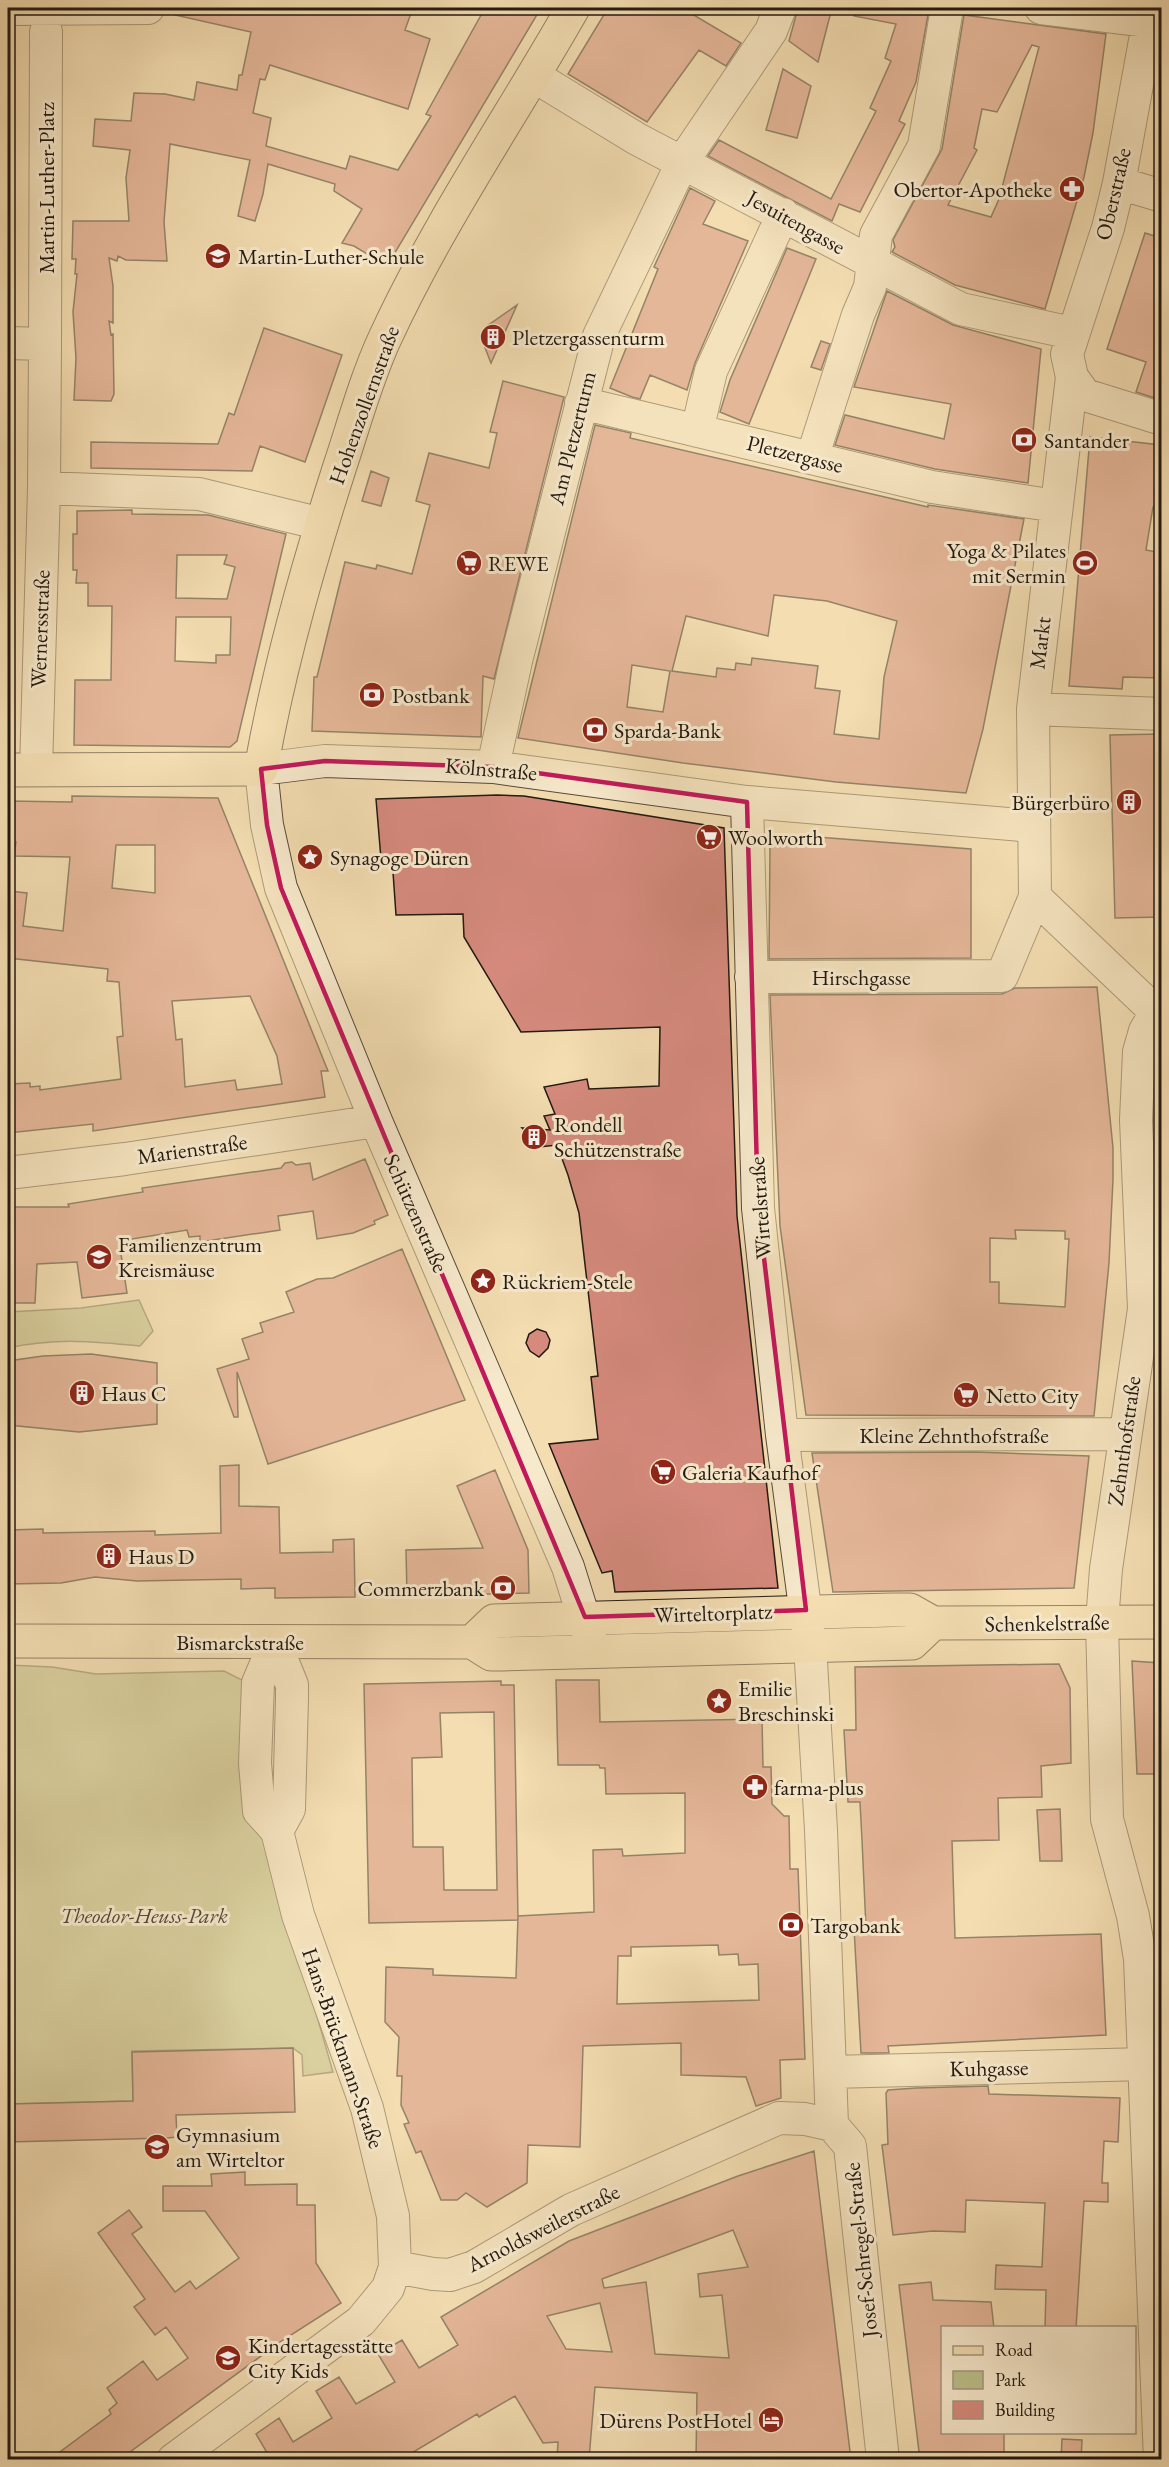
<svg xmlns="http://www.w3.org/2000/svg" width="1169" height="2467" font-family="'EB Garamond',serif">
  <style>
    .green { fill: #bcc08a; stroke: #706c4e; stroke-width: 1.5 }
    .building { fill: #d58a7d; stroke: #231911; stroke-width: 1.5; fill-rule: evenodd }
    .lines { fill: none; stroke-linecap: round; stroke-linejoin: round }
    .minor-casing { stroke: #574a39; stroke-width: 34 }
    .major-casing { stroke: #231911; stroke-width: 35 }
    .minor { stroke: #f7e9cc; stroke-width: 32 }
    .major { stroke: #f3ddb1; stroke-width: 33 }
    .marked { fill: none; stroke: #c2185b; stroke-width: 4.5; stroke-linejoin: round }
    .labels { text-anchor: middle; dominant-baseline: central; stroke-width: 6; stroke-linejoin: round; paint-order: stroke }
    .street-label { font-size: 22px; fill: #231911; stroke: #f7e9cc }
    .poi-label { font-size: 22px; fill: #231911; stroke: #f7e9cc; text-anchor: start }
    .park-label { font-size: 22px; font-style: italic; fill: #514b35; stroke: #f7e9cc }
  </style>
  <rect width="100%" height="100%" fill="#f3ddb1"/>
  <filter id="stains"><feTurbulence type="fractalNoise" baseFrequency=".00333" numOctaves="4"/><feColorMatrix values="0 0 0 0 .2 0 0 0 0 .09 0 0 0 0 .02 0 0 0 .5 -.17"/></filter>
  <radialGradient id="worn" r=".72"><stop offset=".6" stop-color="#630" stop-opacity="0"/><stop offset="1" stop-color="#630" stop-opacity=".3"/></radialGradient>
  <!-- green -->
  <path class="green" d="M139,1300l14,31 -13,15c-47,-5 -85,-8 -132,2v-36l73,-4z
    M8,1665l44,2 44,7 128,-3 18,9 6,8 43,238 42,146 -30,4 -1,-21 -9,-7 -161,3 1,50 -125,3z"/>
  <!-- building -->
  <path class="building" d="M176,8h217l18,5 -6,17 25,9 -22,70 -138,-44 -5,15 -5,-1 -7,34 18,5 -5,28 80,23 4,-13 48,14 33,-54 -5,-2 59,-106h56l-154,258 -33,-20 -12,-3 20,-34 -28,-18 1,-7 -67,-20 -5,30 -8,27 -17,-5 12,-56 -80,-16 -6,78 3,39 -41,-1 -8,-4 -1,5 -8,-3 4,28v37l-4,-2 2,14 2,-1 1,60 -3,7 -37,-1 2,-42 -3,-46 4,-38h-2l1,-15h-4l1,-38h56l-3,-43 4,-28 -37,-4 2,-27 36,2 3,-28 31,1 29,6 3,-18 40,8 2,-15h3l9,-43 -76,-17z
    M608,8h74l59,35 -15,23 -27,-16 -52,72 -79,-48z
    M798,8h34l-14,54 -29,-21z
    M855,8h48l25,7 -12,67 -17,39 6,3 -45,88 -21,-8 -7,17 -124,-65 11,-16 112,59 45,-88 -6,-3 21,-47 -6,-3 11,-34 -42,-8z
    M964,15l142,19 -13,99 -9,44 -39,132 -90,-24 -63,-33 3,-5 -2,-7 49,-91zM1032,45l7,2 -40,152 -8,18 -43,-12 29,-55 -3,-2 8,-39 15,3z
    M783,69l28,17 -14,52 -31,-8z
    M690,188l25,13 -12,23 45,17 -53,122 -8,27 -37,-15 -10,24 -8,-2 -22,-9 48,-119 -4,-2z
    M1145,233l16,5v162l-25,-8 10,-30 -39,-13z
    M787,248l29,11 -67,165 -29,-12 10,-32z
    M887,291l66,34 88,24 -13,134 -93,-14 -100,-24 10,-30 99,24 7,-35 -97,-17z
    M517,305l-26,58 -9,-23 1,-6 4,-8z
    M264,328l78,27 -37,107 -45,-16 -8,25 -161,-3v-26l127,2 11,-31 5,2z
    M821,341l9,3 -9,26 -10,-3z
    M503,381l61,16 -70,282 -11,-3 -2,61 -169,-6 2,-54h3l28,-115 31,7 1,-4 35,9 18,-69 -14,-4 13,-48 60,15 8,-35 -7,-1z
    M595,425l36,8 -1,5 298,69v-2l96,14 -41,210 -17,64 -130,-11 -153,-19 -165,-25zM774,595l53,6 70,20 -13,56 -5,62 -45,-5 6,-43 -25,-3 3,-22 -66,-8 -1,7 -15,-2 -1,7 -18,-2 -1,9 -44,-6 14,-55 82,20zM632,665l38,6 -7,41 -36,-5z
    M1090,437l71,8v63l-8,-1 -7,43 15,3v125l-38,-1 -1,12 -53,-3z
    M371,471l18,7 -8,28 -19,-5z
    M132,510v4l76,1 78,19 -49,207 -7,6 -156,-2 1,-65h36l1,-74h-24v-23h-12l1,-13h-4v-36h4v-23zM177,555h50l-3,9 11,3 -8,32 -51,-1zM176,617h55l-1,38h-14v8l-41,-2z
    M1161,734v183l-46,1 -5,-183z
    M497,795l27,1 200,32 13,388 41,372 -163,4 -3,-21 -10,2 -53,-129 49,-5 -7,-62 7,-1 -19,-163 -11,-38 -11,-30 -18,2 -17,-19 28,2 -6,-14 11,-2 -11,-27 43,-8 2,10 70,-3 1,-59 -139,5 -57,-95 -1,-23 -67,1 -4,-57 -11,1 -5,-60z
    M72,796l146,2 110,273h-7l4,26 -232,34v-7l-85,9v-49l22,-1v4l10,-1v4l81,-11 -4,-42 6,-1 -4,-54 -12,-1 1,-12 -100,-11 1,-67 18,2 -4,33 40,5 7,-74 -56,-1 2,-14h-8v-41l64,1zM116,845h39v48l-43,-5zM250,996l27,60 5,28 -45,6 -2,-10 -50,7 -3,-48 -6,1 -4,-39z
    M804,836l167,13v109l-202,1 1,-113 7,-8z
    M1097,987l16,161v31l-4,84 -15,153 -288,-1 -26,-189 -10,-231 232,-1 13,-6zM1015,1230l50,1v8h4l-4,68 -66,-4v-21h-9v-44l26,1z
    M365,1159l23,56 -14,6 1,3 -22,9 -36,6 -4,-28 -35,5 2,14 -80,12v-6l-11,1 -2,-7 -68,11 8,52 -45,5 -5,-36 -40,2 -2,39h-27v-96h61l-1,-3 75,-12 -1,-4 139,-20 4,-5 7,-1 4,3 14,-2 3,17z
    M402,1249l63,151 -197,64 -31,-92 1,45h-4l-17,-48 32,-10 -7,-20 21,-7 -3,-9 34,-11 -8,-20 31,-13 16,-1z
    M537,1329l9,3 4,8 -2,8 -9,9 -9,-6 -4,-8 3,-9z
    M91,1354l66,9v61l-78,8 -71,-7v-64l35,-5z
    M975,1452l114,4 -15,132 -241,4 -21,-139z
    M239,1465v41l40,1 1,46 53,-1v-12l21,-1 1,58 -80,1v-10l-34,1v-10l-104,2 -42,-4 -34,6 -53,1v-54l35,-1v4l112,-2v4l66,-2 -1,-67z
    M495,1470l33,80 1,43 -122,3 -1,-46 77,-2 -26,-62z
    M1132,1661l29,2v111h-24z
    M1059,1664l11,24 1,75 -30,3 1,31 -44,1 1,42 -47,1 3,97 146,-4 5,101 -218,11 1,7h-28l-7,-125h12l-4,-88 -2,-38h-12l-4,-72h12l-1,-63z
    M556,1680h43l1,42 162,-3 1,48h8l1,37 12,12h5l1,53h8l7,190 -25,1 1,38 -25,8 -10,-29 -65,-2v-32l-98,3 -3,101 -52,-2 -1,38 -40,24 -21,-14 -9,7h-16l-20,-49 -5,2 -12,-29 5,-1 -8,-18 1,-29h-5l2,-39 -14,-15 1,-55 47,2v6l83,3 2,-62 76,-4 -1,-62 29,-1 1,7 62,-3v-60l-79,1 -1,-26h-5l-1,-3h-41zM718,1945l1,10 19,-1 1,11 19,-1 1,36 -142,4 1,-48h13v-9z
    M501,1681v4h13l4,235 -149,3 -5,-239zM494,1712l3,178h-53l-1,-43h-30l-1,-89 30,-1 -2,-44z
    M1060,1809l2,52h-22l-3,-51z
    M293,2048l2,64 -119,3 1,22 -10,1 -159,4v-38l125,-3 -1,-49z
    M988,2086l1,8 131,4 -2,44 -14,-1 -2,42h6v19l-24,-1 -8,127h-31l1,-38 -51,-1 1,-24 46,2 3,-64 -79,-3 -1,32 -32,-1 -40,4 -11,-90 6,-1 -2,-51 2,-3 28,-2z
    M814,2151l37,309h-155l1,-67 -102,-6 -6,72 -32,-1 1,-16 -15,1 -28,-47 -36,21 -2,-3 -77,46h-136l5,-4 -13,-22 23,-16 14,24 39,-24 -16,-27 23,-14 17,27 39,-22 -17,-28 24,-14 17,28 39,-23 -17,-28 128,-76 169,-65zM733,2230l15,37 -50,7 2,23 22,-2 7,63 -74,-4 -9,-72 -42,6 -2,-9zM600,2303l12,49 -46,-3 -19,-33z
    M245,2172v13l52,-1v21h18l1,58 25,40 -58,37 -164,120h-70l62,-46 -2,-4 8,-7 -10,-15 36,-27 14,19 31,-22 -22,-31 -11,8 -21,-28 11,-8 -47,-66 31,-23 13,17 -10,7 43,58 15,-11 6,8 43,-31 -34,-47h-42v-25h49l-1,-12z
    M931,2282l2,18 58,2 3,26h-52v105h62v27h-84l-21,-175z
    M1062,2439l20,1 -1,20h-20z"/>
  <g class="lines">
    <!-- minor casing -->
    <g class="minor-casing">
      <path id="minor" d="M1041,8l107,13
        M8,9l140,-1
        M534,76l103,63 324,170 111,24
        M1119,183l43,13
        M8,343l37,1 -1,144 -8,282
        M45,344l1,-312
        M1072,377l13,18 77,24
        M581,403l351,84 124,19
        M697,431l14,-60 72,-157
        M812,458l46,-143 12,-28 6,-52 48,-89 23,-138
        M44,488l155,6 123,30
        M1033,709l129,5
        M493,767l23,-106 83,-325 84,-175 88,-130 9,-23
        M747,802l11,406 24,227 28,210 11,185 11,295 18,21 33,314
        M1035,897l121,115
        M751,977l251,-1 33,-79 -2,-188 39,-332 -5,-23 41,-126 11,-45 32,-175
        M8,1173l117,-14 251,-38
        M782,1435l343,-1
        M275,1643l17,42v13l-3,111 -12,22
        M592,1644l-24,-77 -192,-446 -95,-233 -14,-63 -6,-56 64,-8 168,6 254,35 286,24
        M831,2072l315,-8
        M395,2267l38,7 17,1 24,-8 97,-57 208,-92 26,1 27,6
        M173,2460l188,-139 27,-33 7,-21 -2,-51 -26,-108 -69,-193 -21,-84 -18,-20 -4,-48 3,-80 17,-40
        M1160,2460l-20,-501 -7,-43 -26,-97 -5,-197 4,-53 38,-260 -8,-189 3,-68 6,-21 11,-19 6,-5"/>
    </g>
    <!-- major casing -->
    <g class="major-casing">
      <path id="major" d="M8,770l253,-1c18,-103 47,-204 79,-303 14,-42 26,-87 45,-128 53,-115 126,-221 188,-330
        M8,1641l464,1 19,12h10l411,-11 21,-20
        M472,1642l22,-21 398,-11h18l23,13 229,-1"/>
    </g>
    <!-- minor -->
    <use href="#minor" class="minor"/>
    <!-- major -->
    <use href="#major" class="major"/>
  </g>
  <!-- marked area -->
  <path d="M0 0H1169V2467H0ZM325,761l168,6 254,35 11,406 48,402 -221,7 -304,-729 -14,-63 -6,-56z" fill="#f3ddb1" fill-opacity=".55" fill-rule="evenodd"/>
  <path class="marked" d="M325,761l168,6 254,35 11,406 48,402 -221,7 -304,-729 -14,-63 -6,-56z"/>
  <!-- icons -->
  <defs>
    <g id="pharmacy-disc" transform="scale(1.35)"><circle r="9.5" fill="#8f2418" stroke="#f7e9cc"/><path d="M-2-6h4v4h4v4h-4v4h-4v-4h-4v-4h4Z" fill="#fff"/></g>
    <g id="school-disc" transform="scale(1.35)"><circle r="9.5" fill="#8f2418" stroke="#f7e9cc"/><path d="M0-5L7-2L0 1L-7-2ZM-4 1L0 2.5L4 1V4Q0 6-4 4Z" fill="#fff"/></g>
    <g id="building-disc" transform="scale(1.35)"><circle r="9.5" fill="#8f2418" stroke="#f7e9cc"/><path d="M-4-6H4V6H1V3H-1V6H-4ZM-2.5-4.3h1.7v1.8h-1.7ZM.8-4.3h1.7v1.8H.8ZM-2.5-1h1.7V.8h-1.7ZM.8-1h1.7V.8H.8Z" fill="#fff"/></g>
    <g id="bank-disc" transform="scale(1.35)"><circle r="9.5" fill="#8f2418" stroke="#f7e9cc"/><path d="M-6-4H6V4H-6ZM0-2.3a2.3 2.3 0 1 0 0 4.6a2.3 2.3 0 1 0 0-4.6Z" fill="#fff"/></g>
    <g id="supermarket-disc" transform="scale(1.35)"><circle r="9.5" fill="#8f2418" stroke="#f7e9cc"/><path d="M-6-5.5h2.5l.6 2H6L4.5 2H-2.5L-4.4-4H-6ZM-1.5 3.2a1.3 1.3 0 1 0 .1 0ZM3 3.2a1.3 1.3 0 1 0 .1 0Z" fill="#fff"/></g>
    <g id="stadium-disc" transform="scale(1.35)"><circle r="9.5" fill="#8f2418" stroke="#f7e9cc"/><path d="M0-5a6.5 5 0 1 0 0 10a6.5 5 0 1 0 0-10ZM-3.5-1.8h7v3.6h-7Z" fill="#fff"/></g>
    <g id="sight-disc" transform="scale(1.35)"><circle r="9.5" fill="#8f2418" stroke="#f7e9cc"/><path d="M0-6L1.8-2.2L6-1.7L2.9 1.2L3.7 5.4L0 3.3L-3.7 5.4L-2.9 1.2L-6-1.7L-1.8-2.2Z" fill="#fff"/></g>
    <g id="hotel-disc" transform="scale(1.35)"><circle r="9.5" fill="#8f2418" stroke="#f7e9cc"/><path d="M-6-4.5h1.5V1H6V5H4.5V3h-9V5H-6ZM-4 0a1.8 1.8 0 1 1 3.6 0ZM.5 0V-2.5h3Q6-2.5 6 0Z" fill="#fff"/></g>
  </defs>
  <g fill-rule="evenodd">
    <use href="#pharmacy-disc" x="1072" y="189"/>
    <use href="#school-disc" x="218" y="256"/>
    <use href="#building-disc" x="493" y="337"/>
    <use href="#bank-disc" x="1024" y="440"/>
    <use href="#supermarket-disc" x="469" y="563"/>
    <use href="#stadium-disc" x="1085" y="563"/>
    <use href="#bank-disc" x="372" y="695"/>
    <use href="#bank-disc" x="595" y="730"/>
    <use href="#building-disc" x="1129" y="802"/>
    <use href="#supermarket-disc" x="709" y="837"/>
    <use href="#sight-disc" x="310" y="857"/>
    <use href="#building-disc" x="534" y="1137"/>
    <use href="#school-disc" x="99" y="1257"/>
    <use href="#sight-disc" x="483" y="1281"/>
    <use href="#building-disc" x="82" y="1393"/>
    <use href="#supermarket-disc" x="966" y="1395"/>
    <use href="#supermarket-disc" x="663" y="1472"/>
    <use href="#building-disc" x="109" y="1556"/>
    <use href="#bank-disc" x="503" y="1588"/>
    <use href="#sight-disc" x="719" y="1701"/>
    <use href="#pharmacy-disc" x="755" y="1787"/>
    <use href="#bank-disc" x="791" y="1925"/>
    <use href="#school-disc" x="157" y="2147"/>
    <use href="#school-disc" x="228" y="2358"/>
    <use href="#hotel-disc" x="771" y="2420"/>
  </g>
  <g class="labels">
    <!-- street labels -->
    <g class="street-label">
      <text transform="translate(46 188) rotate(-90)">Martin-Luther-Platz</text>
      <text transform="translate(1113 194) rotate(-77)">Oberstraße</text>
      <text transform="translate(796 222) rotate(29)">Jesuitengasse</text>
      <text transform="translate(364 405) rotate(-70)">Hohenzollernstraße</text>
      <text transform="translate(572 438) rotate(-76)">Am Pletzerturm</text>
      <text transform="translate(795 454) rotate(14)">Pletzergasse</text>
      <text transform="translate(40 629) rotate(-88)">Wernersstraße</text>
      <text transform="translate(1040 643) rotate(-83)">Markt</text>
      <text transform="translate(491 769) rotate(5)">Kölnstraße</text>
      <text x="861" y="977">Hirschgasse</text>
      <text transform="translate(192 1149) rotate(-8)">Marienstraße</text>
      <text transform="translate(760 1208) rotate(-94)">Wirtelstraße</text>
      <text transform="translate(416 1213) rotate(66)">Schützenstraße</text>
      <text x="954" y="1435">Kleine Zehnthofstraße</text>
      <text transform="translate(1124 1441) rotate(-82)">Zehnthofstraße</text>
      <text transform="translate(713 1613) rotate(-2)">Wirteltorplatz</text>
      <text transform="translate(1047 1623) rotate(-1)">Schenkelstraße</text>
      <text x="240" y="1642">Bismarckstraße</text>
      <text transform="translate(343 2048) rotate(71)">Hans-Brückmann-Straße</text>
      <text transform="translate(989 2068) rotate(-1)">Kuhgasse</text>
      <text transform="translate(543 2228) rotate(-27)">Arnoldsweilerstraße</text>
      <text transform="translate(861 2250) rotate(-96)">Josef-Schregel-Straße</text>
    </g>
    <!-- poi labels -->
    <g class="poi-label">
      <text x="1052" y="189" text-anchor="end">Obertor-Apotheke</text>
      <text x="238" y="256">Martin-Luther-Schule</text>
      <text x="512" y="337">Pletzergassenturm</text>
      <text x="1044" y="440">Santander</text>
      <text x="1066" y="550" text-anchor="end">Yoga &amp; Pilates<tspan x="1066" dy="25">mit Sermin</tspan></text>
      <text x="488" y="563">REWE</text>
      <text x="392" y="695">Postbank</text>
      <text x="614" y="730">Sparda-Bank</text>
      <text x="1110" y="802" text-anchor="end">Bürgerbüro</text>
      <text x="728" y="837">Woolworth</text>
      <text x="330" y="857">Synagoge Düren</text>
      <text x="554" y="1124">Rondell<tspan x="554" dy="25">Schützenstraße</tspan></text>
      <text x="118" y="1244">Familienzentrum<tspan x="118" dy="25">Kreismäuse</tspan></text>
      <text x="502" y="1281">Rückriem-Stele</text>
      <text x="101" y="1393">Haus C</text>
      <text x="986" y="1395">Netto City</text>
      <text x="682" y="1472">Galeria Kaufhof</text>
      <text x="128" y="1556">Haus D</text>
      <text x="484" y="1588" text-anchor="end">Commerzbank</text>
      <text x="738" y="1688">Emilie<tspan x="738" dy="25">Breschinski</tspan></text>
      <text x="774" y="1787">farma-plus</text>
      <text x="810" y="1925">Targobank</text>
      <text x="176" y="2134">Gymnasium<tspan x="176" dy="25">am Wirteltor</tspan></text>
      <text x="248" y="2345">Kindertagesstätte<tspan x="248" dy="25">City Kids</tspan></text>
      <text x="752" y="2420" text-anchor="end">Dürens PostHotel</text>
    </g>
    <!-- park labels -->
    <g class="park-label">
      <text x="144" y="1915">Theodor-Heuss-Park</text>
    </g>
  </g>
  <!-- margin -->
  <rect width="1169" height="2467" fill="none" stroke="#f3ddb1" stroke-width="30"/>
  <rect x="9" y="9" width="1151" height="2449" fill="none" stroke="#231911" stroke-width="3"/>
  <rect x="15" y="15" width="1139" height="2437" fill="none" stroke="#231911" stroke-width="1.5"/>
  <!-- legend -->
  <rect x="941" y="2326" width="195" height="108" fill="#f7e9cc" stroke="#a29681" stroke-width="1.5"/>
  <rect x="953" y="2346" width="30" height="9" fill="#f3ddb1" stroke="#a29681" stroke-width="1.5"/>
  <text x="995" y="2356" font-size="18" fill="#231911">Road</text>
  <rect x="953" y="2371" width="30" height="18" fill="#bcc08a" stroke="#a29681" stroke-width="1.5"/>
  <text x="995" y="2386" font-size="18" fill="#231911">Park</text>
  <rect x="953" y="2401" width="30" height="18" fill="#d58a7d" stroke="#a29681" stroke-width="1.5"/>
  <text x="995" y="2416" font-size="18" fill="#231911">Building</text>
  <rect width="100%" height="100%" filter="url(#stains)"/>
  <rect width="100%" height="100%" fill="url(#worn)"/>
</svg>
